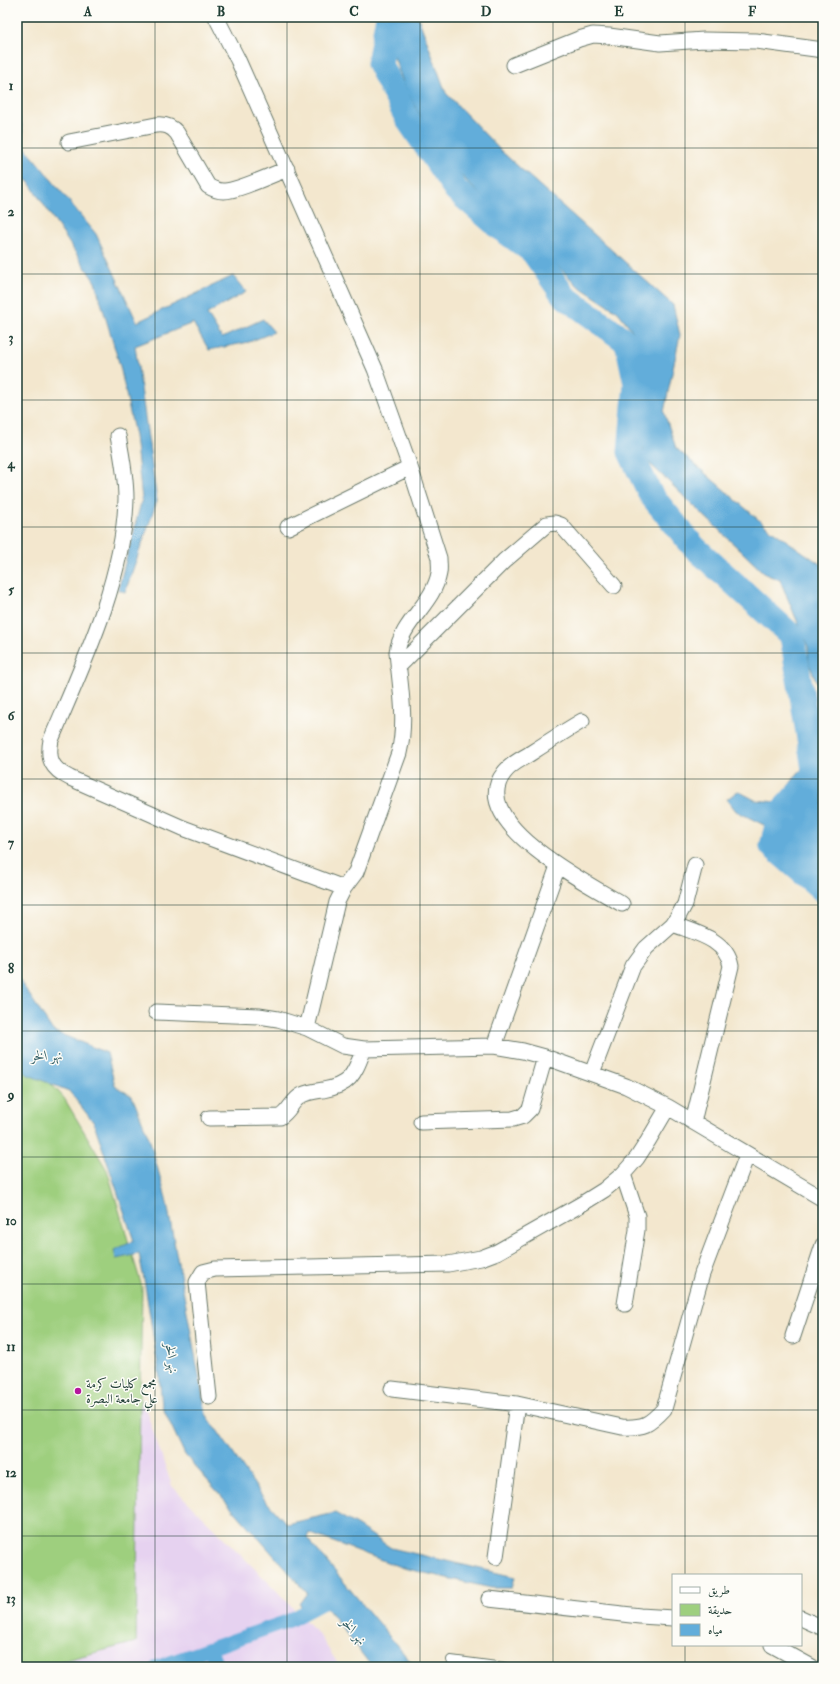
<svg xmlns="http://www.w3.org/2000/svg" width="840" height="1684" font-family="'IM FELL Double Pica',Amiri,serif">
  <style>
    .built { fill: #e6d2f0 }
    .green { fill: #9ecf7e; stroke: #5e8659 }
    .water { fill: #62adda; stroke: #407587 }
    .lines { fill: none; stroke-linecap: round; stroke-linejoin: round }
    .canal { stroke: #62adda; stroke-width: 14 }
    .river { stroke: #62adda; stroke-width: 25 }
    .lane-casing { stroke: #69786a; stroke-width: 10 }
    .street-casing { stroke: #69786a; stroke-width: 17 }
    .lane { stroke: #fff; stroke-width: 8 }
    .street { stroke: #fff; stroke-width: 15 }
    .grid { fill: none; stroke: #1f3d34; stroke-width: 1; stroke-opacity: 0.55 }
    .poi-dot { fill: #b5179e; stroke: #fdfcf7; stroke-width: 1.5 }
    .labels { text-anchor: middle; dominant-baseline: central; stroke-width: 3; stroke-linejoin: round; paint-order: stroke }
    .poi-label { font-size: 13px; fill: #1f3d34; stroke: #fdfcf7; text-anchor: start }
    .water-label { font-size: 14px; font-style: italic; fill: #335f66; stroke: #fdfcf7 }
    .neatline { fill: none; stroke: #1f3d34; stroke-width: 1.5 }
    .grid-label { font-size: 13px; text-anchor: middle; font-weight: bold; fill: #1f3d34 }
  </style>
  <rect width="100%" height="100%" fill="#fdfcf7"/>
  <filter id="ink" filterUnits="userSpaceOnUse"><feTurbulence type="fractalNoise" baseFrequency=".025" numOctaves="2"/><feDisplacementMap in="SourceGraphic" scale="8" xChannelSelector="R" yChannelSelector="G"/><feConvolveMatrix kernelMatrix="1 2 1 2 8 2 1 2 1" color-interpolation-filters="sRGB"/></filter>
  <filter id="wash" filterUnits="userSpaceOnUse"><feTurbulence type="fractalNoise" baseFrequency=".012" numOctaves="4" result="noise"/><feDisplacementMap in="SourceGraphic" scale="16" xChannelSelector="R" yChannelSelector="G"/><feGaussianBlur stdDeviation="0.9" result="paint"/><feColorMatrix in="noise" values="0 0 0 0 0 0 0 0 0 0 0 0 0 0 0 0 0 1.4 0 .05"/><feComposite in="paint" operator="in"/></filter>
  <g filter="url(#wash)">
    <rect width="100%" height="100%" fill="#f3e7ce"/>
    <!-- built -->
    <path class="built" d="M17,1112l103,223 52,151 101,101 47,49 20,31h-323z"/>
    <!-- green -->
    <path class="green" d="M17,1046l47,52 43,72 35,117 -6,355 -97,25h-22z"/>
    <!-- water -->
    <path class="water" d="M380,17h38l28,76 55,58 172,154 7,30 -16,77 12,36 91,79 56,39v131l-14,-33 -1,-17 -28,-67 -15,-6 -121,-116 -4,-32 -2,-88 -20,-26 -40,-26 -47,-46 -44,-38 -46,-47 -36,-67z
      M17,107l5,20 1,18 73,89 41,88 96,-46 13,16 -39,22 15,24 41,-19 11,13 -25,10 -40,8 -16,-27 -58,23 22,155 -32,91 -7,-2 24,-91 -7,-63 -15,-70 -25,-84 -67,-101 -11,-3z
      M823,751v126l-57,-51 -30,-15 -9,-12 11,-8 17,9 22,2 21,-29z
      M17,976l36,55 54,22 8,33 17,10 17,42 17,60 40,216 59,86 22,24 48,-11 23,13 33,22 124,29 -3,11h-21l-88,-20 -94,-35 -2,5 108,129h-43l-46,-60 -16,8 -11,-11 8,-11 -122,-138 -23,-49 -3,-33 -14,-88 -6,-31 -23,5 -2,-9 20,-9 -40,-118 -25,-32 -43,-17 -9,-9z"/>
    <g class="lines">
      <!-- canal -->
      <path class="canal" d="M210,1649l7,18
        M157,1667l131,-46 34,-18"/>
      <!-- river -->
      <path class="river" d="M388,17l-9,46 29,57 48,70 43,37 34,25 31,44 63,46 9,42 -6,68 21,43 43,52 98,89 23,139 -35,38 -8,33 51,44"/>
    </g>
  </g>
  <g filter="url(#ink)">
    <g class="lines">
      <!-- lane casing -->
      <g class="lane-casing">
        <path id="lane" d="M451,1660l53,7"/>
      </g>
      <!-- street casing -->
      <g class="street-casing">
        <path id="street" d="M216,17l22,43 137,309 35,98 29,91c0,5 1,10 0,15 -5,30 -37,48 -42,79 3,34 10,68 2,101l-43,119 -12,16 -7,14 -30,126
          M514,65l65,-26 14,-4 16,1 51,7 44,-3 52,1 67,9
          M69,142l87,-17c9,-1 15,1 21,8l31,53c5,3 9,5 15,5 12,1 51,-17 64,-22
          M118,436c4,20 8,42 8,63 -2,80 -44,168 -75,241 -4,20 1,29 19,38l113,50 161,60
          M288,527l122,-60
          M398,667l106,-106 43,-37 8,-1 6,2 53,61
          M582,721c-17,10 -34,21 -51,32 -9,6 -21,11 -27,20 -39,49 86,112 118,131
          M673,924c23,9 53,15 58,42l-38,156
          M156,1012l103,4 19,3 29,9 36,18 21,3 130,-3 29,5 22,6 81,29 42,21 155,92
          M494,1046l64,-180
          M592,1073l41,-107 13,-18 27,-24 6,-9 6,-11 10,-39
          M209,1118l71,-1c10,-6 12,-17 22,-22 6,-3 14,-4 21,-5 28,-5 31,-16 41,-41
          M421,1122l92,-3 10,-3 7,-7 15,-52
          M623,1174l14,42v14l-12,74
          M793,1336l30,-91
          M392,1389l125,15 105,23c22,1 27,-2 42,-18l38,-135 45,-119
          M209,1397l-12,-115 6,-10 12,-3 233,-5 33,-6 16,-6 83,-47 24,-15 19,-16 14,-16 11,-17 20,-34
          M496,1557l21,-153
          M489,1599l151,17 33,2
          M801,1618l22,10
          M772,1645l40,22"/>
      </g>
      <!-- lane -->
      <use href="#lane" class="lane"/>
      <!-- street -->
      <use href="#street" class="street"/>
    </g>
  </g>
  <!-- grid -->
  <path class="grid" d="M155,17v1650M287,17v1650M420,17v1650M553,17v1650M685,17v1558M17,148h806M17,274h806M17,400h806M17,527h806M17,653h806M17,779h806M17,905h806M17,1031h806M17,1157h806M17,1284h806M17,1410h806M17,1536h806M685,1645v22"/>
  <!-- markers -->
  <circle class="poi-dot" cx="78" cy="1391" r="4"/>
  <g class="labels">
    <!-- poi labels -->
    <g class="poi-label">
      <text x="86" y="1384">مجمع كليات كرمة<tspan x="86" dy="15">علي جامعة البصرة</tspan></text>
    </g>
    <!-- water labels -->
    <g class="water-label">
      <text x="47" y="1055">نهر الخر</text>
      <text transform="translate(172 1358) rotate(83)">نهر الخر</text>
      <text transform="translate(354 1631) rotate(50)">نهر الخر</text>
    </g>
  </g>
  <!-- margin -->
  <rect width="840" height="1684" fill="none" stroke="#fdfcf7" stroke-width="44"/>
  <!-- legend -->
  <rect x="672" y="1574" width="130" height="72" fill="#fdfcf7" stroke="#a4b0a9"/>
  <rect x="680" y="1587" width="20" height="6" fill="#ffffff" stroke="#a4b0a9"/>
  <text x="708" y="1594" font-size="12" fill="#1f3d34">طريق</text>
  <rect x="680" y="1604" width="20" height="12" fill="#9ecf7e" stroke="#a4b0a9"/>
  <text x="708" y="1614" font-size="12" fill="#1f3d34">حديقة</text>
  <rect x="680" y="1624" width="20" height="12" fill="#62adda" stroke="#a4b0a9"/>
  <text x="708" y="1634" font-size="12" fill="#1f3d34">مياه</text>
  <rect x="22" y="22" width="796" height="1640" class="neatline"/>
  <g class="grid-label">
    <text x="88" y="16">A</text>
    <text x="221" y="16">B</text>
    <text x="354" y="16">C</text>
    <text x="486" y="16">D</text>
    <text x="619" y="16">E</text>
    <text x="752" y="16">F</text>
    <text x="11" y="90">1</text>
    <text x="11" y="216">2</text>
    <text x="11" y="342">3</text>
    <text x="11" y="468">4</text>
    <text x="11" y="594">5</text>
    <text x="11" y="720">6</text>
    <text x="11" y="847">7</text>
    <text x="11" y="973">8</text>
    <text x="11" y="1099">9</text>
    <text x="11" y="1225">10</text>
    <text x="11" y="1351">11</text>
    <text x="11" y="1477">12</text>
    <text x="11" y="1603">13</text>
  </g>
</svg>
